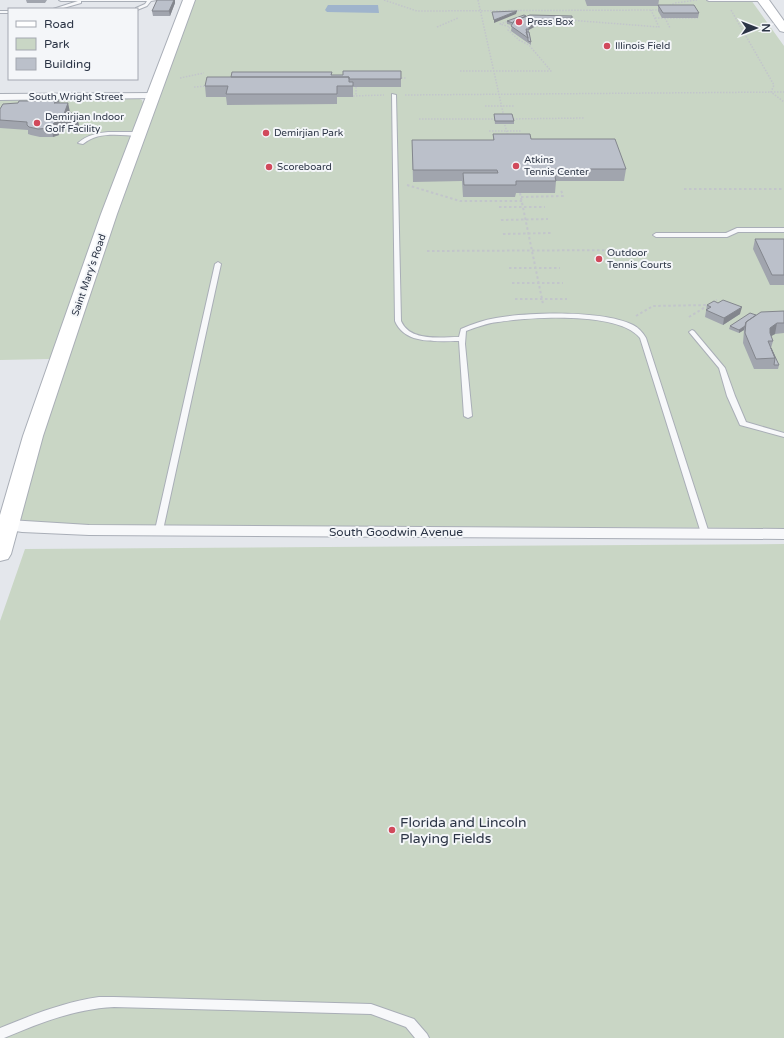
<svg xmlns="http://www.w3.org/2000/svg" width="784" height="1038" font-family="'Varela Round',sans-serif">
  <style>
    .green { fill: #c9d6c5 }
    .water { fill: #9fb4cc }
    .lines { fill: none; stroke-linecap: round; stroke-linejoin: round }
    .lane-casing { stroke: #a9aeb7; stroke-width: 2 }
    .street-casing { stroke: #a9aeb7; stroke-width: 2 }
    .secondary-casing { stroke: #a9aeb7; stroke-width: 2 }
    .path-far1 { stroke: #c2c5cb; stroke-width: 1.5; stroke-dasharray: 1.5 1.5; stroke-linecap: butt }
    .path { stroke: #c2c5cb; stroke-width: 2; stroke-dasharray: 2.5 2.5; stroke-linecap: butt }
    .lane { fill: #f7f8fa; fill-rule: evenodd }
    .street { fill: #f7f8fa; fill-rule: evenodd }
    .secondary { fill: #fff; fill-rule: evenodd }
    .wall { fill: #a1a5ae }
    .shaded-wall { fill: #83868d }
    .building { fill: #bbc0ca; stroke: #83868d }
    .poi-dot { fill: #d1495b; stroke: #f4f6f9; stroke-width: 1.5 }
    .labels { text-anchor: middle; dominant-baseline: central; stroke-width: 4; stroke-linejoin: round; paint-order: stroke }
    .far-poi-label { font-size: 10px; fill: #2b3445; stroke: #f4f6f9; text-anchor: start }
    .far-street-label { font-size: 10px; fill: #2b3445; stroke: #f4f6f9 }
    .street-label { font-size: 12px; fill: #2b3445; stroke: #f4f6f9 }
    .near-poi-label { font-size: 14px; fill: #2b3445; stroke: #f4f6f9; text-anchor: start }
  </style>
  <rect width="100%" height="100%" fill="#e4e7ec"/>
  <!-- green -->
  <path class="green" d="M194,0h557l33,46v482l-737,-3 -23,-2 -5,-6 27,-96 42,-125z
    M137,98l5,2 1,3 -93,256 -50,1v-261z
    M784,544v494h-784v-417l25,-72z"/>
  <!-- water -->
  <path class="water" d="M328,5h50l1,8 -52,-1 -2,-2z"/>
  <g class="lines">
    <!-- lane casing -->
    <g class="lane-casing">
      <path id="lane" d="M59,0h98l-6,1 -4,5 -10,4 -1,-2 9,-4 2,-3h-66v2l-21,6h-7l25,-8h-17z
        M707,0h58l-2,1h-54z
        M0,11h9v2h-9z
        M392,94l4,1 5,226c9,21 40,16 58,16l2,-8c11,-5 23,-9 35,-11 33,-6 108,-8 137,7 6,3 10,8 13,13l63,195 -1,2h-6l-1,-2 -61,-195c-21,-27 -110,-21 -142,-16 -11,1 -21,5 -32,9l-1,13 7,72 -4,2 -4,-2 -5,-75c-22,0 -54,4 -64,-20z
        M108,132h31l3,2 -3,2c-19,-1 -41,-5 -56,8l-5,-1c9,-8 19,-10 30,-11z
        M737,228h47v4h-46l-11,5h-71l-3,-2 3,-2h70z
        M218,262l3,2 -58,266 -4,3 -4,-3 60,-266z
        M692,330l2,1 31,37 10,28 11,26 38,11v4l-44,-12 -13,-29 -8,-28 -30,-36z
        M99,997h15l257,7 43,15 13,15 2,4h-14l-9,-11 -35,-13 -257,-7c-40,2 -74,16 -110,31h-4v-10c32,-13 64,-26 99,-31z"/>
    </g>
    <!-- street casing -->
    <g class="street-casing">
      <path id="street" d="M152,93l5,3 -2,2 -155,2v-6z
        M9,520l80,5 695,4v10l-695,-4 -67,-3 -19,-3 -2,-4 2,-4z"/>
    </g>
    <!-- secondary casing -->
    <g class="secondary-casing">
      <path id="secondary" d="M183,0h12l-78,214 -74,222 -32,118 -3,5 -8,2v-46l23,-79 78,-222z
        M757,0h12l15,21v11l-4,-1z"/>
    </g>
    <!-- path-far1 -->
    <path class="path-far1" d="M384,0l33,11 243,-1
      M478,0l26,117
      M670,8l-1,-2 6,-3 22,-3
      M731,10l43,75 -3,7 13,10
      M655,18h43
      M665,18l5,10
      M569,20l90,7 -8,-17
      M437,27l21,-9
      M460,71h91l-22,-26 -10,-5 -11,-10 2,-3 -10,-3 9,-3
      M180,78l24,-5
      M398,78h9
      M356,84v12
      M194,87l14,-1
      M405,95l379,-3
      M353,96l31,-1
      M485,106h30
      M419,119h78
      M510,119l75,-1
      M504,122l4,14
      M489,131h32"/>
    <!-- path -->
    <path class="path" d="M407,185l53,16h62
      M684,189h100
      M520,193l23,111
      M521,197l42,-1 -2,-6
      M499,207h46
      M501,220l47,-1
      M503,234l48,-1
      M427,251l210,-1
      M509,268h51
      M512,283h51
      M515,299h52
      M712,303l5,-3
      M636,316l17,-10 55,-1
      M689,317l18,-11"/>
    <!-- lane -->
    <use href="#lane" class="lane"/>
    <!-- street -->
    <use href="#street" class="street"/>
    <!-- secondary -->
    <use href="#secondary" class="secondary"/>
  </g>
  <!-- wall -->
  <path class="wall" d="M26,0h21l-2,3h-18z
    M157,0h18v3l-5,13h-17l-1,-5z
    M585,0h74l-1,6h-71z
    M658,5l41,8 -1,5h-36l-4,-7z
    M526,16h46l-1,7h-13l-1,1h-17l-11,6v2l2,10v3l-3,-2 -17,-12 1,-6 -5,-1v-3z
    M401,71v16h-48v10h-16v7l-110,1 -1,-8h-20l-1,-11 26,-9 101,-5v3h11z
    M59,101l1,2h8l1,9 8,5 2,9 -19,2 -2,2 1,5 -6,2h-13l-9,-2 -3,-1v-4l-28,-2v-19l18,-6z
    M494,114l20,7v3h-19z
    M493,134l38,5 95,30 -2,12h-68l-1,12h-39l-1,4h-52l-1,-16 -49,1 -1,-42h81z
    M292,164v6h-10v-3z
    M755,239h29v46h-14l-17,-36z
    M707,305l33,9 -17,11 -18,-8z
    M784,311v22l-9,1 -4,2 2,5 -2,7 8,17 -1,4h-24l-11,-26 1,-13 -5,3 -10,-4 1,-3 26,-11z"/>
  <!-- shaded-wall -->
  <path class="shaded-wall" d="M174,0h1v3l-5,13 -1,-5z
    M517,11l-1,3 -22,9v-3z
    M541,19l-1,5 -12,6 1,-5z
    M68,103l2,9 -3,6 10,-1 2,9 -19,2 -2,2 1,5 -6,2 -1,-9 1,-4 11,-10z
    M742,307l-2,7 -17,11 1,-7z
    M777,323l-2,11 -7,4 2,-10z
    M745,326l-1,4 -5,3v-3z"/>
  <!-- building -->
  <path class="building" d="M157,0h17l-5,11h-17z
    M658,5h36l5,8h-36z
    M517,11l-23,9 -2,-8z
    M524,15l2,1 -12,5 -1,2 -6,-2z
    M530,15l42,1v2h-15l1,1h-17l-12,6v4h-3l2,9 -17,-12 3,-5z
    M526,32h3l2,10 -3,-1v-3z
    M343,71h58v8h-52v-2h-118l1,-5h100l-1,3h12z
    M207,77h142v5h4v4h-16v8h-111l2,-8h-23z
    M19,101h40l-5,2h14l-4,11 6,-2 7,5 -19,3 -5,4 5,2 -6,2 -14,1 -9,-2 -2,-2v-3l-27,-2v-11l3,-5 15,-1z
    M494,114h18l2,7h-19z
    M493,134h37l1,5h84l11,30h-88l1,3h15l2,9h-40v4h-52l-1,-12h35l-1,-3h-84l-1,-30h82z
    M283,164h9v3h-10z
    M755,239h29v36h-12z
    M723,300l19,7 -18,11 -18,-8 5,-3 -4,-2 7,-4 4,2z
    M784,311v12h-7l-7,5v5l3,8h-5l7,17 -19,1 -11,-26 1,-11 15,-10z
    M750,313l6,2 -10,7 -1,4 -6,4 -9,-4z
    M771,348l8,17h-5l1,-7z"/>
  <!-- markers -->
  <g class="poi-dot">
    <circle cx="519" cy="22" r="4"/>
    <circle cx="607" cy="46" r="4"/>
    <circle cx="37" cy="123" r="4"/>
    <circle cx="266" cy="133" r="4"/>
    <circle cx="516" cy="166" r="4"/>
    <circle cx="269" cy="167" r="4"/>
    <circle cx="599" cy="259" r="4"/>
    <circle cx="392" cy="830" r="4"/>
  </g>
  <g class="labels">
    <!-- far-poi labels -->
    <g class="far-poi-label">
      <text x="527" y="22">Press Box</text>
      <text x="615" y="46">Illinois Field</text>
      <text x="45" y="117">Demirjian Indoor<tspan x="45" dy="12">Golf Facility</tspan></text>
      <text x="274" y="133">Demirjian Park</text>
      <text x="524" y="160">Atkins<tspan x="524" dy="12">Tennis Center</tspan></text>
      <text x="277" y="167">Scoreboard</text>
      <text x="607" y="253">Outdoor<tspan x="607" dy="12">Tennis Courts</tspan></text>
    </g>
    <!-- far-street labels -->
    <g class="far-street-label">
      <text x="76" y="97">South Wright Street</text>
      <text transform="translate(89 275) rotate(-71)">Saint Mary's Road</text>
    </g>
    <!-- street labels -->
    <g class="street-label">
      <text x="396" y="532">South Goodwin Avenue</text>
    </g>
    <!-- near-poi labels -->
    <g class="near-poi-label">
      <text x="400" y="822">Florida and Lincoln<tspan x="400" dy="16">Playing Fields</tspan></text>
    </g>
  </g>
  <!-- legend -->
  <rect x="8" y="8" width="130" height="72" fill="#f4f6f9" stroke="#a4a8b1"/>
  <rect x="16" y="21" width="20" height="6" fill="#ffffff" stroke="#a4a8b1"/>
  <text x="44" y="28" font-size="12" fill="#2b3445">Road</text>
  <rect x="16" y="38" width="20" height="12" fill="#c9d6c5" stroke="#a4a8b1"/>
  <text x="44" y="48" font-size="12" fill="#2b3445">Park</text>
  <rect x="16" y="58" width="20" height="12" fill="#bbc0ca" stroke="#a4a8b1"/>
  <text x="44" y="68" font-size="12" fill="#2b3445">Building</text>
  <!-- north arrow -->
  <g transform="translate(756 28) rotate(90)" stroke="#f4f6f9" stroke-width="3" paint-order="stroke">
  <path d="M0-3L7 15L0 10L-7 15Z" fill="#2b3445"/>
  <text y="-6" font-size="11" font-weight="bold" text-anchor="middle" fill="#2b3445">N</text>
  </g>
</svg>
